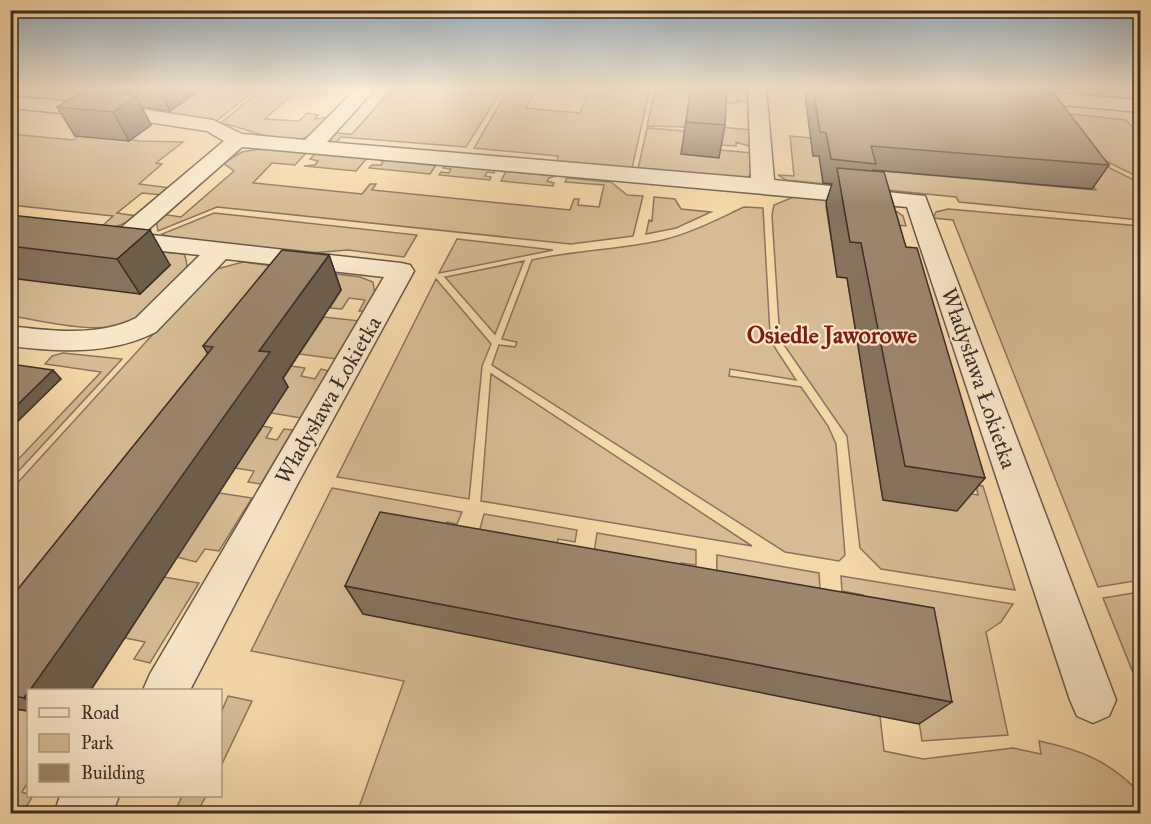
<svg xmlns="http://www.w3.org/2000/svg" width="1151" height="824" font-family="'IM FELL Great Primer',serif">
  <style>
    .green { fill: #d6bb94; stroke: #89745e; stroke-width: 1.5 }
    .lines { fill: none; stroke-linecap: round; stroke-linejoin: round }
    .minor-casing { stroke: #6a5848; stroke-width: 3 }
    .minor { fill: #f8e6c8; fill-rule: evenodd }
    .wall { fill: #86735d; stroke: #3c2e28; stroke-width: 1.5 }
    .shaded-wall { fill: #6d5e4c; stroke: #3c2e28; stroke-width: 1.5 }
    .building { fill: #9c866c; stroke: #3c2e28; stroke-width: 1.5 }
    .labels { text-anchor: middle; dominant-baseline: central; stroke-width: 4.5; stroke-linejoin: round; paint-order: stroke }
    .street-label { font-size: 22px; fill: #3c2e28; stroke: #f8e6c8 }
    .neighbourhood-label { font-size: 24px; font-weight: bold; fill: #7a1f14; stroke: #f8e6c8 }
  </style>
  <rect width="100%" height="100%" fill="#f5d8aa"/>
  <filter id="stains"><feTurbulence type="fractalNoise" baseFrequency=".00333" numOctaves="4"/><feColorMatrix values="0 0 0 0 .2 0 0 0 0 .09 0 0 0 0 .02 0 0 0 .5 -.17"/></filter>
  <radialGradient id="worn" r=".72"><stop offset=".6" stop-color="#630" stop-opacity="0"/><stop offset="1" stop-color="#630" stop-opacity=".3"/></radialGradient>
  <!-- green -->
  <path class="green" d="M144,88h114l-43,34 -66,-11 3,-13z
    M263,88h36l-34,31 34,2 8,-8 11,2 -3,4 16,-2c-7,6 -14,15 -22,19 -23,13 -64,-9 -88,-13z
    M393,88l92,6 4,-6h14l-37,59 -125,-10 -8,8 -4,-2 6,-10 17,1z
    M509,88h28l-11,20 54,5 10,-25h60l-18,80 -75,-6 1,-6 -84,-8z
    M655,88h94v15l-12,-3 1,3h-15l-38,24 -38,-1z
    M1071,88l69,5v7l-55,-5z
    M1042,111l84,9 14,15v43l-42,-21z
    M721,127l30,3 1,17 -16,-5v4l-16,-1z
    M647,128l38,3 35,19 32,3 -1,21 -4,4 -109,-9z
    M84,132l56,9 43,1 -27,21 6,1 -23,20 32,4 -8,7 -21,-2 -25,20 20,3c-13,9 -24,12 -39,14l15,-14 -102,-11v-71l62,6z
    M790,136l21,2 26,20 23,11 236,21 -14,-21 22,-4 36,18v37l-181,-18 -3,-5 -170,-17 -8,-5 16,1z
    M265,148l42,4 -12,13 -23,-2 -19,20 109,11 8,-10h6l-4,6 198,20 4,-11h5l-1,6 21,2 5,-22 -39,-3 2,-4 44,4 16,13 16,1 -10,40 -62,8 -354,-37 -59,24 -2,-11 5,-6 20,3 53,-46 -11,-8 19,-11z
    M316,153l51,5 -11,13 -52,-5 11,-1 3,-4 -8,-2z
    M378,159l58,6 -6,9 -61,-6 3,-3h9l2,-3z
    M445,165l50,5 -1,3 -7,-1 -2,4 6,1 -1,3 -51,-5 2,-3 8,1 2,-4 -8,-1z
    M506,171l50,5 -7,2 -2,3 7,2 -1,3 -52,-5z
    M808,195l85,14 10,7 3,10 -31,-3 -49,-17 11,70 10,2 36,221 79,-6 16,2 -2,-10 7,1 32,104 -134,-21 -21,-21 -13,-112 -67,-97 -8,-124 2,-10 22,-9z
    M654,197l21,2 6,10 30,3 -35,16 -30,6 3,-14 3,1z
    M744,207l19,1 7,127 5,13 21,32 -66,-11 -1,7 72,11 27,39 8,18 9,111 -6,6 -54,-9 -293,-187 7,-20 16,2 2,-5 -15,-3 30,-79c43,-10 88,-10 131,-20 29,-7 55,-21 81,-33z
    M948,209l192,17v354l-42,7 -145,-367 -20,-2 3,-6z
    M214,213l203,22 -13,22 -56,-7 -50,4 -127,-16 -9,-4z
    M457,239l96,11 -114,23z
    M152,251l32,3c8,17 -2,24 -13,35 -12,13 -24,25 -40,33 -31,14 -86,-1 -120,-6v-38z
    M524,261l-29,73 -50,-57h1z
    M243,262l117,15 13,5 2,13 -9,16h-7l6,-11 -16,-2 -7,11 -12,-1 11,-18 -330,397v-197l194,-213 12,-8z
    M436,279l55,65 -9,22 -13,133 -132,-22z
    M324,317l36,4 -23,38 -38,-5z
    M63,353l59,6 -111,120v-12l90,-95 -56,-8 7,-8z
    M291,366l14,2 -4,8 14,3 6,-10 8,2 -28,47 -30,-5 16,-26 -9,-1z
    M491,374l261,172 -271,-45z
    M263,426l9,2 -6,10 11,2 7,-11 9,1 -32,54 -13,-2 6,-11 -19,-3z
    M332,488l130,24 -5,12 -10,-2 -4,11 437,183 4,35 39,8 90,-11 28,6 -2,-13c43,9 70,20 101,52v20h-783l47,-132 -153,-30z
    M219,493l33,5 -33,53 -14,-2 -9,13 -19,-5z
    M484,514l93,16 -2,12 -17,-3 -3,16 -83,3z
    M597,533l99,17v15l-15,-2 -2,13 -89,3z
    M717,555l102,18 3,48 -106,-20z
    M841,576l172,28 -12,18 -15,10 22,103 -86,6 -16,-105 -41,-26 -2,-15 -21,-4z
    M164,577l35,6 -49,80 -16,-4 11,-17 -20,-4z
    M1140,592v98l-37,-92z
    M228,696l24,5 -31,65v-53z
    M10,708l18,3v71l-6,10 11,4 -11,17h-11z
    M182,796h24l-9,17h-23z"/>
  <g class="lines">
    <!-- minor casing -->
    <g class="minor-casing">
      <path id="minor" d="M357,88h19l-49,54 424,36 -3,-90h18l8,92 151,16 191,504 -7,16 -16,7 -16,-7 -7,-16 -163,-493 -665,-60 -99,87 258,29 9,2 4,6 -116,212 -108,207h-47l7,-16 234,-397 -158,-18 -70,73c-45,23 -97,20 -146,14v-20c41,5 88,11 126,-8l64,-63 -85,-9 -9,-3 -4,-5 4,-5 11,-2 107,-90 -17,-10 -72,-11 -125,-12v-12l125,12 78,12 29,14 63,6z
        M920,88h76l144,12v12l-211,-19z
        M60,796h59l-7,18h-58z"/>
    </g>
    <!-- minor -->
    <use href="#minor" class="minor"/>
  </g>
  <!-- wall -->
  <path class="wall" d="M114,88h88l-32,23 -28,-4 9,18 -22,16 -54,-5 -18,-29 60,-13z
    M691,88l34,37 -6,33 -38,-4z
    M807,88h199l103,77 -17,24 -219,-19v1l33,76 79,231 -28,33 -74,-11 -36,-222 -10,-1 -11,-75 6,-18 -9,-1 -4,-27h-6l-8,-60z
    M10,215l160,50 -30,29 -130,-16z
    M329,255l12,35 -58,88 5,9 -260,303v21l-18,-3v-109l198,-245 -5,-8z
    M345,586l607,116 -33,22 -556,-110z"/>
  <!-- shaded-wall -->
  <path class="shaded-wall" d="M159,88h43l-32,23z
    M136,96l15,29 -22,16 -16,-29z
    M150,230l20,35 -30,29 -23,-35z
    M329,255l12,35 -58,88 5,9 -197,303h-61l229,-339z
    M53,370l8,9 -51,50v-17z
    M28,692v8l-4,-2z"/>
  <!-- building -->
  <path class="building" d="M691,88h36l-2,37 -39,-3z
    M813,88h193l47,4 56,73 -238,-19 5,18 -45,-5 -5,-26 -6,-1z
    M84,90l52,6 -23,16 -56,-5z
    M837,168l47,4 22,75 11,1 68,230 -80,-12 -44,-223 -11,-1z
    M10,215l140,15 -33,29 -107,-13z
    M282,250l47,5 -70,96 11,1 -240,338h-2v2l-4,6 -14,-3v-96l203,-252 -10,-1z
    M10,364l43,6 -43,42z
    M380,512l554,96 18,94 -607,-116z"/>
  <!-- sky -->
  <linearGradient id="sky" x2="0" y2="1"><stop stop-color="#94abbe"/><stop offset="0.43" stop-color="#faedd9"/><stop offset="1" stop-color="#faedd9" stop-opacity="0"/></linearGradient>
  <rect width="1151" height="204" fill="url(#sky)"/>
  <g class="labels">
    <!-- street labels -->
    <g class="street-label">
      <text transform="translate(979 378) rotate(71)">Władysława Łokietka</text>
      <text transform="translate(328 400) rotate(-60)">Władysława Łokietka</text>
    </g>
    <!-- neighbourhood labels -->
    <g class="neighbourhood-label">
      <text x="832" y="335">Osiedle Jaworowe</text>
    </g>
  </g>
  <!-- margin -->
  <rect width="1151" height="824" fill="none" stroke="#f5d8aa" stroke-width="36"/>
  <rect x="12" y="12" width="1127" height="800" fill="none" stroke="#3c2e28" stroke-width="3"/>
  <rect x="18" y="18" width="1115" height="788" fill="none" stroke="#3c2e28" stroke-width="1.5"/>
  <!-- legend -->
  <rect x="27" y="689" width="195" height="108" fill="#f8e6c8" stroke="#ad9c88" stroke-width="1.5"/>
  <rect x="39" y="708" width="30" height="9" fill="#f8e6c8" stroke="#ad9c88" stroke-width="1.5"/>
  <text x="81" y="719" font-size="18" fill="#3c2e28">Road</text>
  <rect x="39" y="734" width="30" height="18" fill="#d6bb94" stroke="#ad9c88" stroke-width="1.5"/>
  <text x="81" y="749" font-size="18" fill="#3c2e28">Park</text>
  <rect x="39" y="764" width="30" height="18" fill="#9c866c" stroke="#ad9c88" stroke-width="1.5"/>
  <text x="81" y="779" font-size="18" fill="#3c2e28">Building</text>
  <rect width="100%" height="100%" filter="url(#stains)"/>
  <rect width="100%" height="100%" fill="url(#worn)"/>
</svg>
